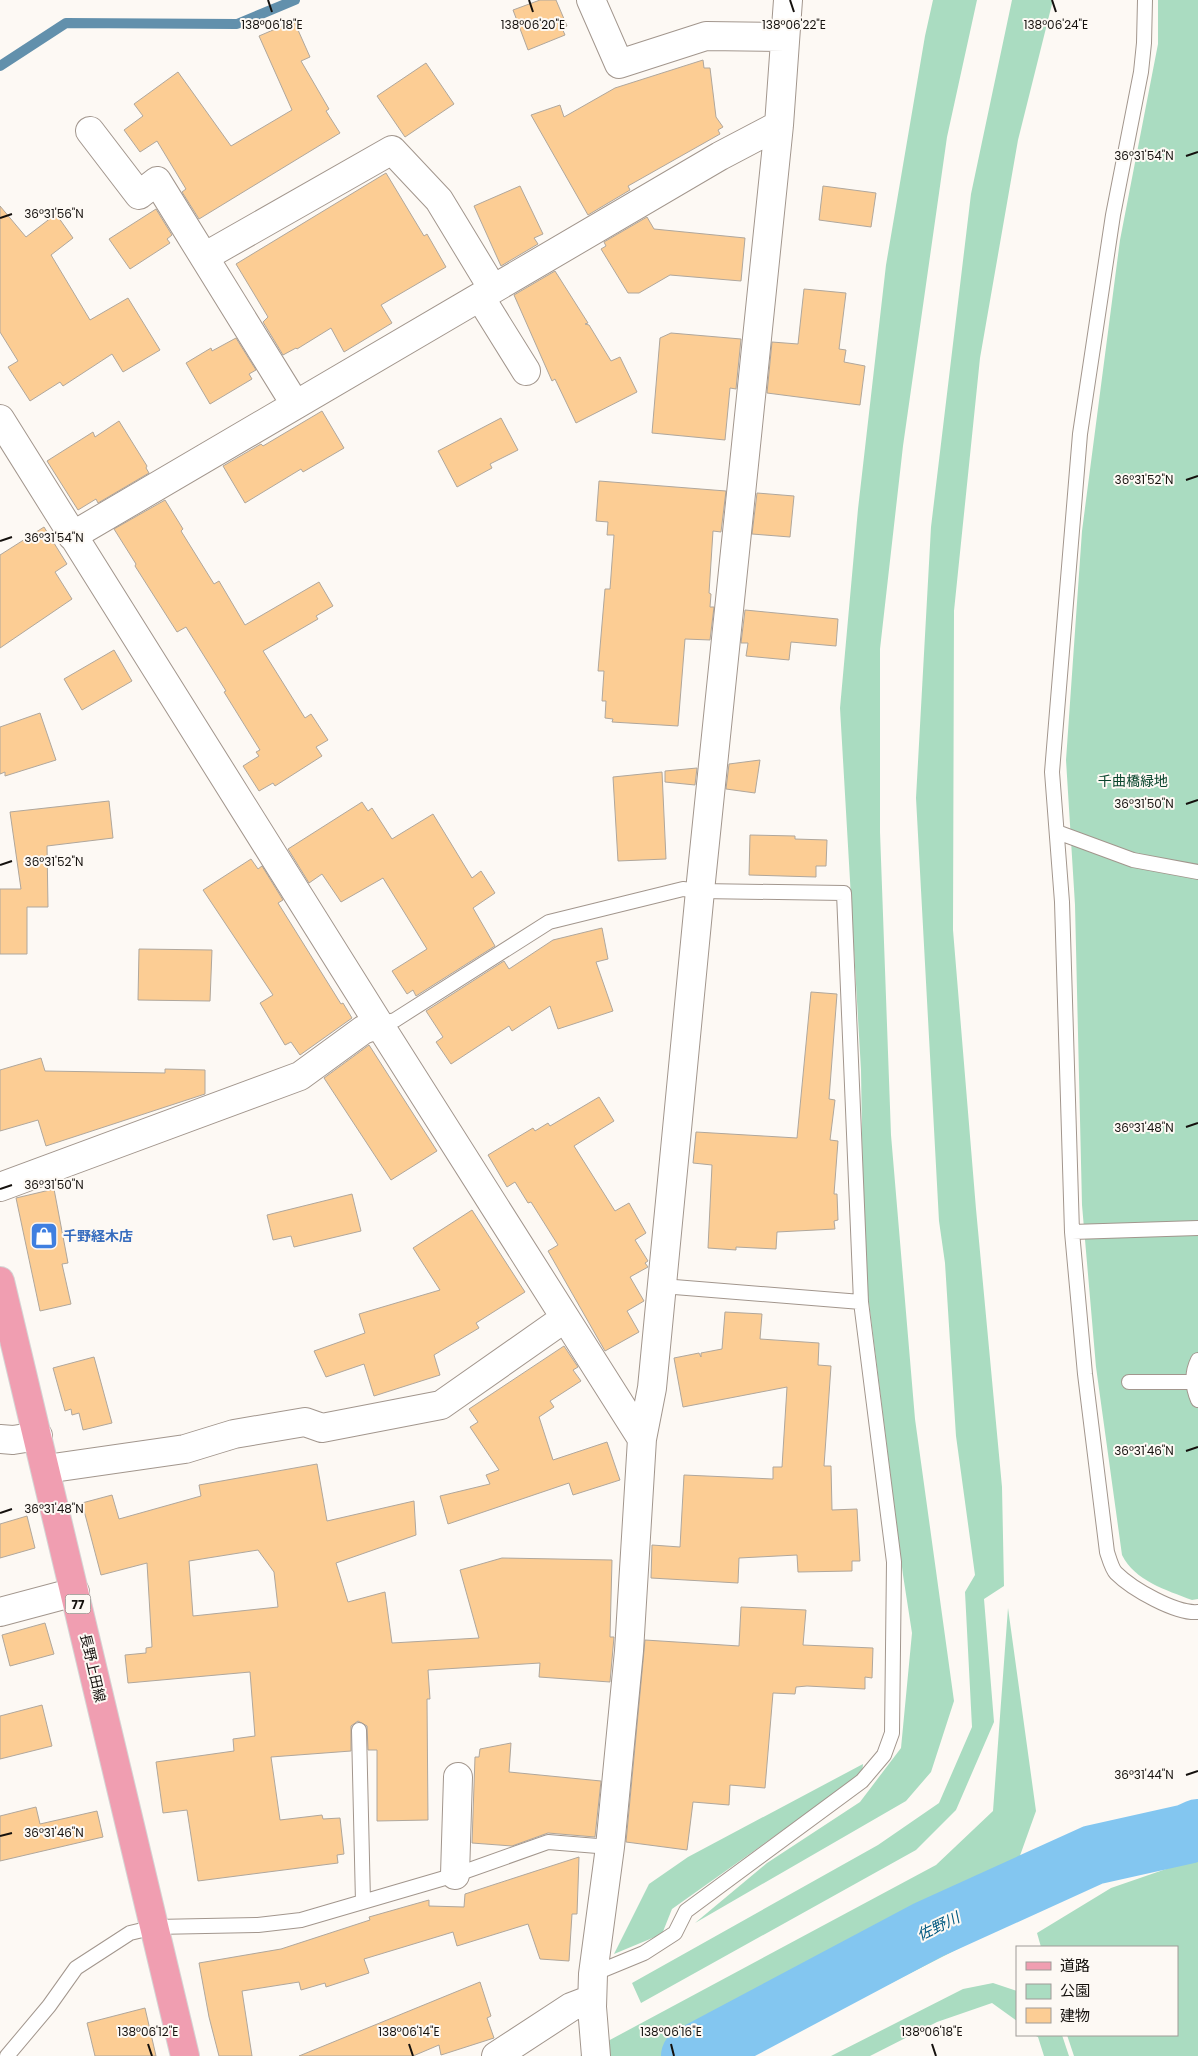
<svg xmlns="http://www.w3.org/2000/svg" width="1198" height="2056" font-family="Poppins,'Noto Sans JP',sans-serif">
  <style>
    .green { fill: #aadcc1 }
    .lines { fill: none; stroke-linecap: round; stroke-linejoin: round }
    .stream { stroke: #6290ac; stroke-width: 10 }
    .river { stroke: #83c6f0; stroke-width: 60 }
    .building { fill: #fccd94; stroke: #b0a79c; fill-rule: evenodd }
    .service-casing { stroke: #a2968d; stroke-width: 16 }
    .minor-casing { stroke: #a2968d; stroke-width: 30 }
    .primary-casing { stroke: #d5d4d4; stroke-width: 30 }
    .service { stroke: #fff; stroke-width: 14 }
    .minor { stroke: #fff; stroke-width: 28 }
    .primary { stroke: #f09eb1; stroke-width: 28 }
    .ticks { fill: none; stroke: #15110e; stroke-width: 2 }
    .labels { text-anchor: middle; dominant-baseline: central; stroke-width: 4; stroke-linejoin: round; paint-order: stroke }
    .shield { fill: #fdf9f4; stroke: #5b5753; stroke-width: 1 }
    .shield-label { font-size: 12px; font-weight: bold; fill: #15110e }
    .park-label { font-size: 14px; fill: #09452d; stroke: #fdf9f4 }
    .shop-label { font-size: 14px; font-weight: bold; fill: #366cbe; stroke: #fdf9f4; text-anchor: start }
    .street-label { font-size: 14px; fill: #15110e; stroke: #fdf9f4 }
    .water-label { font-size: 15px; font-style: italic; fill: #005980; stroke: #fdf9f4 }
    .ticks-label { font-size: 12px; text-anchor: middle; fill: #15110e; stroke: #fdf9f4; stroke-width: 4; stroke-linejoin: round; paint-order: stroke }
  </style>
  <rect width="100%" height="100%" fill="#fdf9f4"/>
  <!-- green -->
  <path class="green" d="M933,0h44l-30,137 -44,309 -23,203v183l11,303 24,284 39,282 -23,71 -25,29 -211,122 72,-60 93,-61 41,-54 11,-115 -9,-58 -39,-312 -3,-193 -21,-362 18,-199 28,-244 39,-229z
    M1012,0h41l-35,140 -38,218 -26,253 -1,319 23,279 26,278 2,99 -20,13 10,123 -38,88 -40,40 -275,153 -9,-20 246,-138 61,-42 33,-76 -7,-135 10,-17 -19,-139 -11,-173 -6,-42 -23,-423 15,-271 40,-333z
    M1158,0h40v1599l-6,1c-26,-10 -57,-19 -70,-45l-26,-188 -14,-162 -7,-300 -9,-145 16,-229 38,-291 38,-196z
    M1008,1608l28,203 -43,120 -245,125h-168l356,-191 57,-54z
    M863,1764l-1,10 -190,135 -10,25 -48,20 35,-70 39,-27z
    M1198,1858v198h-124l-7,-21h110v-88h-136l-4,-14 74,-45z
    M993,1983l24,8v30l-25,-18 -55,19 -67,34h-39l132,-67z
    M1034,2035h28l7,21h-25l-6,-19z"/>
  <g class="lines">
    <!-- stream -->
    <path class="stream" d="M0,66l66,-43 171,1 58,-24"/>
    <!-- river -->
    <path class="river" d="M691,2056l237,-126 165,-75 94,-21 11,-5"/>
  </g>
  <!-- building -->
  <path class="building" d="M540,0h16l11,26 -5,2 3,7 -37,15 -15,-40z
    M294,21l16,36 -9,4 28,48 -3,2 14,22 -141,86 -17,-27 4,-3 -29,-48 -17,11 -16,-22 19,-14 -9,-12 44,-32 53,74 61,-36 -33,-74z
    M703,60l1,8h6l6,49 7,10 -5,3 2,4 -92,52 2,4 -42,25 -57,-100 29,-10 4,12 51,-29z
    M426,63l28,41 -49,33 -28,-41z
    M386,173l38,63 3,-2 19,33 -65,38 11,18 -48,29 -13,-24 -34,21 -1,-1 -13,7 -20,-33 5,-5 -32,-53z
    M520,186l23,48 -9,4 4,6 -37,22 -27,-60z
    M823,186l53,7 -5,34 -52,-7z
    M0,206l26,31 30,-23 17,24 -22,17 39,65 38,-22 32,52 -37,22 -11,-18 -49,32 -3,-4 -30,19 -22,-34 10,-6 -18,-29z
    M156,209l16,26 -5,4 3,4 -40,26 -21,-30z
    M647,217l7,12 91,9 -4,43 -71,-6 -31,18h-11l-27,-44 5,-3 -2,-4z
    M555,271l33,52 -3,1 4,1 22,36 9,-4 17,35 -61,31 -21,-44 -3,2 -38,-86z
    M804,289l42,4 -7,56 7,1 -2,12 21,4 -5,39 -93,-12 5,-51 26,2z
    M671,333l70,6 -5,50 -6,-1 -5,52 -73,-7 8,-95z
    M236,338l20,32 -7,4 3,5 -42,25 -24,-41 25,-15 1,3z
    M322,411l22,37 -41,24 -2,-3 -56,34 -22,-37 38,-22 2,2z
    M501,418l17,32 -28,14 2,4 -35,19 -19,-36z
    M119,421l28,45 -1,2 3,5 -51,30 -2,-4 -18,11 -31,-49 46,-29 2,5z
    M599,481l127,10 -5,41 -8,-1 -4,62 2,1 -1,13h4l-4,33 -25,-1 -7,87 -66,-4 1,-3 -8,-1 1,-17h-4l2,-30h-6l7,-82h5l4,-54h-7l1,-13 -12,-1z
    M757,493l37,3 -4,41 -38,-3z
    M165,500l18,29 -2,2 33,53 5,-3 26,44 74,-43 14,24 -17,10 2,3 -55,32 42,67 6,-4 17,26 -12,7 6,9 -47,30 -2,-3 -14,8 -16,-25 16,-10 -3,-4 4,-2 -36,-58 2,-1 -40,-64 -9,5 -42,-66 1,-2 -22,-35z
    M44,527l23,37 -12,8 17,27 -72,49v-93z
    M745,610l93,9 -2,27 -45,-4 -2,18 -43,-4 2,-13h-7z
    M114,650l18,31 -50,29 -18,-31z
    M40,713l16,47 -51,16v-4l-5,2v-47z
    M760,760l-5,33 -29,-4 3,-25z
    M697,768l-2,17 -30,-3v-11z
    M662,772l4,87 -48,2 -5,-84z
    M109,801l4,37 -66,8 1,61h-21v47h-27v-65h21l-11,-77z
    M362,802l6,9 4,-3 20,31 41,-25 39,64 9,-7 14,22 -22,15 22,38 -79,50 -3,-6 -6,4 -15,-23 35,-22 -44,-71 -42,24 -19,-28 -13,9 -21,-34z
    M750,835l45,1v3l32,1 -1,26h-10v11l-67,-2z
    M251,859l7,10 4,-3 21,34 -5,3 63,101 2,-1 9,15 -52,37 -9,-13 -6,3 -25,-42 13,-8 -70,-105z
    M602,928l6,31 -12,3 17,49 -55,18 -8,-23 -38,25 -3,-5 -58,38 -15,-22 7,-5 -17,-26 78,-50 5,8 44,-29z
    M139,949l73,1 -2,51 -72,-1z
    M811,992l26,2 -8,105 6,1 -5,40 8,1 -4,53h3l1,26 -4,1 1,8 -58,3 -1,17 -40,-2v3l-28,-2 4,-83 -19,-2 3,-31 101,6z
    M369,1045l68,106 -46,29 -67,-102z
    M41,1058l4,13 120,2v-4l40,1v24l-159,52 -8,-26 -38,11v-61z
    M599,1097l15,24 -40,25 41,65 14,-8 17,30 -11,7 13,21 -3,2 3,4 -18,10 14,24 -17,10 12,21 -34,19 -57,-100 10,-6 -27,-43 -3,1 -13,-21 -8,5 -19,-32 45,-27 2,3 13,-8 2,3z
    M54,1189l14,74 -6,1 9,40 -31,7 -24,-113z
    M352,1194l9,37 -67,16 -3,-11 -18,4 -6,-25z
    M472,1210l53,82 -49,31 3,5 -45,27 6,20 -66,21 -10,-32 -38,13 -12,-26 51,-18 -6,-19 81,-24 -27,-42z
    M725,1312l37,2 -2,25 59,4 -1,22 13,1 -7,100h7l1,44 25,-1 3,52h-8v10l-54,1 -1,-17 -58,3 -1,25 -87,-5 1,-33 28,2 4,-72 89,4v-12h9l5,-80 -104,20 -9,-49 25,-5 2,4v-4l21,-4z
    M564,1346l14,21 -5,3 8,11 -31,20 4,6 -15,10 14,43 54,-18 13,38 -47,15 -4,-12 -121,41 -8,-28 50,-12 -4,-9 13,-5 -29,-43 8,-5 -9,-13z
    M94,1357l18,66 -29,7 -4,-17 -7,2 -1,-6 -6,2 -12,-43z
    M317,1464l10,57 87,-20 2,34 -80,28 12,39 37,-10 7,51 87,-5 -19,-68 42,-12 110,2 -2,77h4l-4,45 -71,-5 1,-14 -112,7 2,29h-3l1,121 -51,1v-71h-9l-1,-24 -9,-5 -7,5v25l-80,6 9,63 42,-5 1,4 17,-1 4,36 -7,1 1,8 -140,18 -11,-71 -24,3 -7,-51 78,-11 -1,-12 22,-3 -5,-64 -122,11 -3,-28 21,-2v-5l6,-1 -5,-84 -46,12 -19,-72 30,-8 7,24 82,-23 -2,-11zM258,1550l16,22 4,35 -85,9 -4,-55z
    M27,1516l8,32 -35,10v-34z
    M741,1607l65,3 -3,35 70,3 -1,30 -7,-1v12l-58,-3 -11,1 -1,7 -22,-1 -8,95 -35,-3 -1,20 -36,-3 -6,48 -61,-8 19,-202 94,6z
    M45,1623l9,31 -44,12 -8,-31z
    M42,1705l10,41 -52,13v-43z
    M511,1743l-2,29 92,9 -6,56 -47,-4 -36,13 -40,-3 3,-86h4l1,-8z
    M36,1807l4,17 57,-13 6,26 -103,24v-45z
    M579,1857l-2,57h-5l-3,47 -29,-2 -12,-35 -71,22 -4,-14 -89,27 5,14 -43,14 -1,-4 -24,7 -2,-8 -57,9 10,65h-33l-10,-39 -10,-54 82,-14 89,-29 -1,-3 60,-17v6l35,1 1,-13z
    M480,1982l11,34 -4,2 7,20 -53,17 -2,-10 -26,11h-114z
    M145,2008l11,48h-61l-8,-33z"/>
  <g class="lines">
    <!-- service casing -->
    <g class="service-casing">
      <path id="service" d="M1145,0l-1,43 -3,29 -28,143 -33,219 -28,338 10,130 10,330 13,142 22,178c2,6 5,17 9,21 16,16 60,41 82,39
        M1057,832l76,28 65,12
        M379,1024l16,-4 154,-98 134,-33 17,2 144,2 17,409 33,260 -2,171 -8,22 -22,26 -176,130 -11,22 -31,20 -51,21
        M1072,1232l126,-4
        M662,1286l199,16
        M1198,1360c-7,14 -6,26 0,40
        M1129,1382h64
        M359,1730l4,172
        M7,2056l42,-50 27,-38 54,-35 25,-6 103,-2 43,-5 154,-45 93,-33 62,5"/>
    </g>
    <!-- minor casing -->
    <g class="minor-casing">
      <path id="minor" d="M591,0l28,64 87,-28 79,1
        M90,131l49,64 18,-14 138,223
        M204,257l188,-107 47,50 54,89
        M480,297l46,74
        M0,419l379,605 263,415 -13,212 -19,196 -17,127 -1,33 4,49
        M72,536l648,-380 59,-31
        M0,1187l300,-111 63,-46 16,-6
        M0,1439l13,1 25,-4
        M642,1439l10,-51 48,-497 79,-766 9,-125
        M46,1469l139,-20 49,-15 71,-12 17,6 119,-23 124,-87
        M0,1612l75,-20
        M455,1875l3,-98
        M496,2056l75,-49 21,-8"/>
    </g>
    <!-- primary casing -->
    <g class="primary-casing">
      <path id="primary" d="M0,1281l185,775"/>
    </g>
    <!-- service -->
    <use href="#service" class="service"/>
    <!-- minor -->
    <use href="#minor" class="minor"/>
    <!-- primary -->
    <use href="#primary" class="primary"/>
  </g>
  <!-- ticks -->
  <path class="ticks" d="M268,0l4,12M529,0l4,12M790,0l4,12M1052,0l4,12M1186,156l12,-4M0,218l12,-4M1186,480l12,-4M0,541l12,-4M1186,804l12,-4M0,865l12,-4M1186,1127l12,-4M0,1189l12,-4M1186,1451l12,-4M0,1513l12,-4M1186,1775l12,-4M0,1836l12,-3M148,2044l4,12M409,2044l4,12M671,2044l3,12M932,2044l4,12"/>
  <!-- icons -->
  <defs>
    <g id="shop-square" transform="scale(1.4375)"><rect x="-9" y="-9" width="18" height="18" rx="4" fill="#3f7fe0" stroke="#fdf9f4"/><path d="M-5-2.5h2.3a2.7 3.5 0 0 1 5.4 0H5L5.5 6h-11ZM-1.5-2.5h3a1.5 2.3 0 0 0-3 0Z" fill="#fff"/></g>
  </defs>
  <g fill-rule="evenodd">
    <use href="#shop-square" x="44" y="1236"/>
  </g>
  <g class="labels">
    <!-- shield labels -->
    <rect class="shield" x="65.5" y="1594.5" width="25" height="19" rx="4"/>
    <g class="shield-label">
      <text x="78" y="1604">77</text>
    </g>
    <!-- park labels -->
    <g class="park-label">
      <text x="1133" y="781">千曲橋緑地</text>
    </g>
    <!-- shop labels -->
    <g class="shop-label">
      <text x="63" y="1236">千野経木店</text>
    </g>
    <!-- street labels -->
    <g class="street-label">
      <text transform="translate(93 1668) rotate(77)">長野上田線</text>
    </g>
    <!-- water labels -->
    <g class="water-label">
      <text transform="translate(938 1926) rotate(-26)">佐野川</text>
    </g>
  </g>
  <g class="ticks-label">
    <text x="272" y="29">138°06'18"E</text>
    <text x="533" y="29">138°06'20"E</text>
    <text x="794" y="29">138°06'22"E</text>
    <text x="1056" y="29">138°06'24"E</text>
    <text x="1144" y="160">36°31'54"N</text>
    <text x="54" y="218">36°31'56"N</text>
    <text x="1144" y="484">36°31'52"N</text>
    <text x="54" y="542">36°31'54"N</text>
    <text x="1144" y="808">36°31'50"N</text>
    <text x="54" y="866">36°31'52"N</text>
    <text x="1144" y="1132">36°31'48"N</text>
    <text x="54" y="1189">36°31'50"N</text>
    <text x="1144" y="1455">36°31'46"N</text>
    <text x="54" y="1513">36°31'48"N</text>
    <text x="1144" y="1779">36°31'44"N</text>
    <text x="54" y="1837">36°31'46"N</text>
    <text x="148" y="2036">138°06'12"E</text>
    <text x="409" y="2036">138°06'14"E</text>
    <text x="671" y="2036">138°06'16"E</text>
    <text x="932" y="2036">138°06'18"E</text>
  </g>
  <!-- legend -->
  <rect x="1016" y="1946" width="162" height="90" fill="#fdf9f4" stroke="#a09c98"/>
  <rect x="1026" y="1962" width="25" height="8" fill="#f09eb1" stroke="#a09c98"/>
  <text x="1060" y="1971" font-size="15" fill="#15110e">道路</text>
  <rect x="1026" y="1984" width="25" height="15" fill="#aadcc1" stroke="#a09c98"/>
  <text x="1060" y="1996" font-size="15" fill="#15110e">公園</text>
  <rect x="1026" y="2008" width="25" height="15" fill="#fccd94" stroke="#a09c98"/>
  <text x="1060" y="2021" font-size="15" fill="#15110e">建物</text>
</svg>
